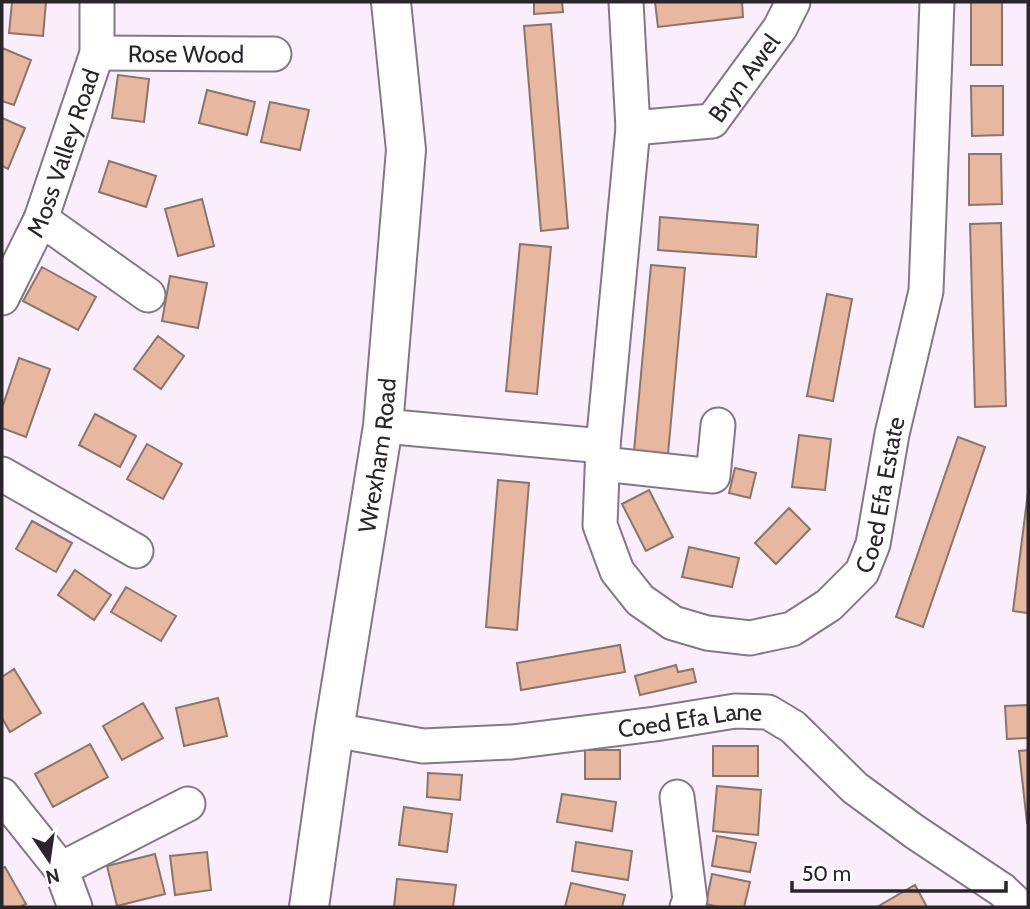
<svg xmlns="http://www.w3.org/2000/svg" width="1030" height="909" font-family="Cabin,sans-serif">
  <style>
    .building { fill: #e7b79f; stroke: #8a756b; stroke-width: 2 }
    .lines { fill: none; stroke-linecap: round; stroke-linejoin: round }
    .minor-casing { stroke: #857788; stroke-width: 37 }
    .major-casing { stroke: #857788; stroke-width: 42 }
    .minor { stroke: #fff; stroke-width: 33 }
    .major { stroke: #fff; stroke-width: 38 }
    .labels { text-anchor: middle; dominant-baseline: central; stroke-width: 5; stroke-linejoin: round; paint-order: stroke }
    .street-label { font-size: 24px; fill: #2a242b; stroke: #fff }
  </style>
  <rect width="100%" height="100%" fill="#faeefd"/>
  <!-- building -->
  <path class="building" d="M12,2h34l-3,34 -34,-3z
    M534,2h28l1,10 -29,2z
    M655,2h87l1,15 -85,10z
    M971,2h31v63h-31z
    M551,24l17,204 -27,3 -17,-205z
    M2,48l29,12 -17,45 -12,-4z
    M118,75l31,4 -5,43 -32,-4z
    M971,86h32v49l-31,1z
    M207,90l48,12 -8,33 -48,-12z
    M270,102l39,8 -9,40 -39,-8z
    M2,118l23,10 -17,41 -6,-3z
    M969,154h32l1,50 -33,1z
    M109,161l47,15 -10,31 -47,-15z
    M202,199l12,47 -36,10 -13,-47z
    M660,217l98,8 -2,32 -98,-7z
    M1001,223l5,183 -31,1 -5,-183z
    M520,244l31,3 -14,147 -31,-3z
    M651,265l34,3 -17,186 -34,-3z
    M42,267l54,30 -18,33 -55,-29z
    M170,276l37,7 -9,45 -36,-7z
    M827,294l25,5 -19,102 -26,-5z
    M158,336l26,20 -23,33 -27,-20z
    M19,358l31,11 -24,68 -24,-9v-20z
    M95,414l41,22 -16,31 -41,-22z
    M799,435l32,4 -6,51 -33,-3z
    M958,437l27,10 -62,180 -27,-10z
    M147,444l35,20 -19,35 -36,-20z
    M735,468l21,5 -6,25 -21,-5z
    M498,480l31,3 -12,147 -31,-3z
    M649,490l24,47 -27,14 -24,-47z
    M1028,492v121l-15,-2z
    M789,508l21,21 -34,35 -21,-21z
    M32,521l40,22 -16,29 -40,-23z
    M689,547l50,11 -7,29 -50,-10z
    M75,570l36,25 -17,25 -36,-25z
    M126,587l50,29 -15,25 -50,-29z
    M620,645l5,27 -104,18 -4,-27z
    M676,665l2,7 15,-3 3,13 -56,13 -5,-19z
    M14,669l27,44 -31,19 -8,-14v-41z
    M218,698l9,38 -43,10 -8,-38z
    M143,703l20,35 -41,22 -19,-34z
    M1028,705v33l-21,1 -2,-33z
    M90,744l18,33 -55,30 -18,-33z
    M713,746h45v30h-45z
    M585,750h35v29h-35z
    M1028,750v73h-1l-8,-72z
    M428,773l34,2 -2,25 -33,-3z
    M717,786l44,4 -3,45 -45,-4z
    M562,794l54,8 -4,29 -55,-9z
    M404,807l48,7 -5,38 -48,-7z
    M717,836l39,7 -6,29 -38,-6z
    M576,842l56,9 -4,29 -56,-9z
    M207,852l4,38 -36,5 -5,-39z
    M155,854l10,40 -48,12 -10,-40z
    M5,867l21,37 -6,3h-18v-39z
    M712,874l38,8 -6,25h-25l-13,-3z
    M397,879l59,6 -3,22h-59z
    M571,883l54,12 -3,12h-57z
    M915,885l12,22h-50z"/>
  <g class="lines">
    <!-- minor casing -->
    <g class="minor-casing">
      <g id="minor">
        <path id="s1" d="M626,2l7,126 -30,318 -3,79 17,46 23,29 33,23 34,10 43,5 42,-9 37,-24 33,-33 11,-28 19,-110 34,-143 11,-289"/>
        <path id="s2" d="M97,53l177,1"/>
        <path id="s3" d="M633,128l79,-7 68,-93 13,-26"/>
        <path d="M41,219l107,76"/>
        <path id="s4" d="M2,298l39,-79 56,-166v-51"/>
        <path d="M383,426l220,20"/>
        <path d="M603,464l110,12 5,-51"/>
        <path d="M2,474l134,77"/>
        <path id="s5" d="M334,730l89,16 89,-4 143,-18 80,-13 33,1 25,15 62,61 60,44 87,58 18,17"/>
        <path d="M2,795l59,74 14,38"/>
        <path d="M677,797l13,103 -3,7"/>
        <path d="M61,869l127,-65"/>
      </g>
    </g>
    <!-- major casing -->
    <g class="major-casing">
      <g id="major">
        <path id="s6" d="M309,907l25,-177 49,-304 23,-276 -15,-148"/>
      </g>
    </g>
    <!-- minor -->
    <use href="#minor" class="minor"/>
    <!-- major -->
    <use href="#major" class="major"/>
  </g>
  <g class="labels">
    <!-- street labels -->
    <g class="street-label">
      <text stroke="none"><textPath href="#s2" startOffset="89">Rose Wood</textPath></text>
      <text stroke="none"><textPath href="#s3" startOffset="133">Bryn Awel</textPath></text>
      <text stroke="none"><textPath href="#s4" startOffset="158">Moss Valley Road</textPath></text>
      <text stroke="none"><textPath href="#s6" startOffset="457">Wrexham Road</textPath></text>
      <text stroke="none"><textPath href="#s1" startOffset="943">Coed Efa Estate</textPath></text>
      <text stroke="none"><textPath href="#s5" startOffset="359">Coed Efa Lane</textPath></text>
    </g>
  </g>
  <!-- border -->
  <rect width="1030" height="909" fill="none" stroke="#2a242b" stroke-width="7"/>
  <!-- north arrow -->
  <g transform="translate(49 860) rotate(167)" stroke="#ffffff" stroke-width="5" paint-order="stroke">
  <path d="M0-5L12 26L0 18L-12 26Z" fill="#2a242b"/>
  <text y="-10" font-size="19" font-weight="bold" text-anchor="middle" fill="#2a242b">N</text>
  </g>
  <!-- scale -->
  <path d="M792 881v10h214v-10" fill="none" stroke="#2a242b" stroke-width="3.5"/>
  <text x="802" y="881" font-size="21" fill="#2a242b" stroke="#ffffff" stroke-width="5" paint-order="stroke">50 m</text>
</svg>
